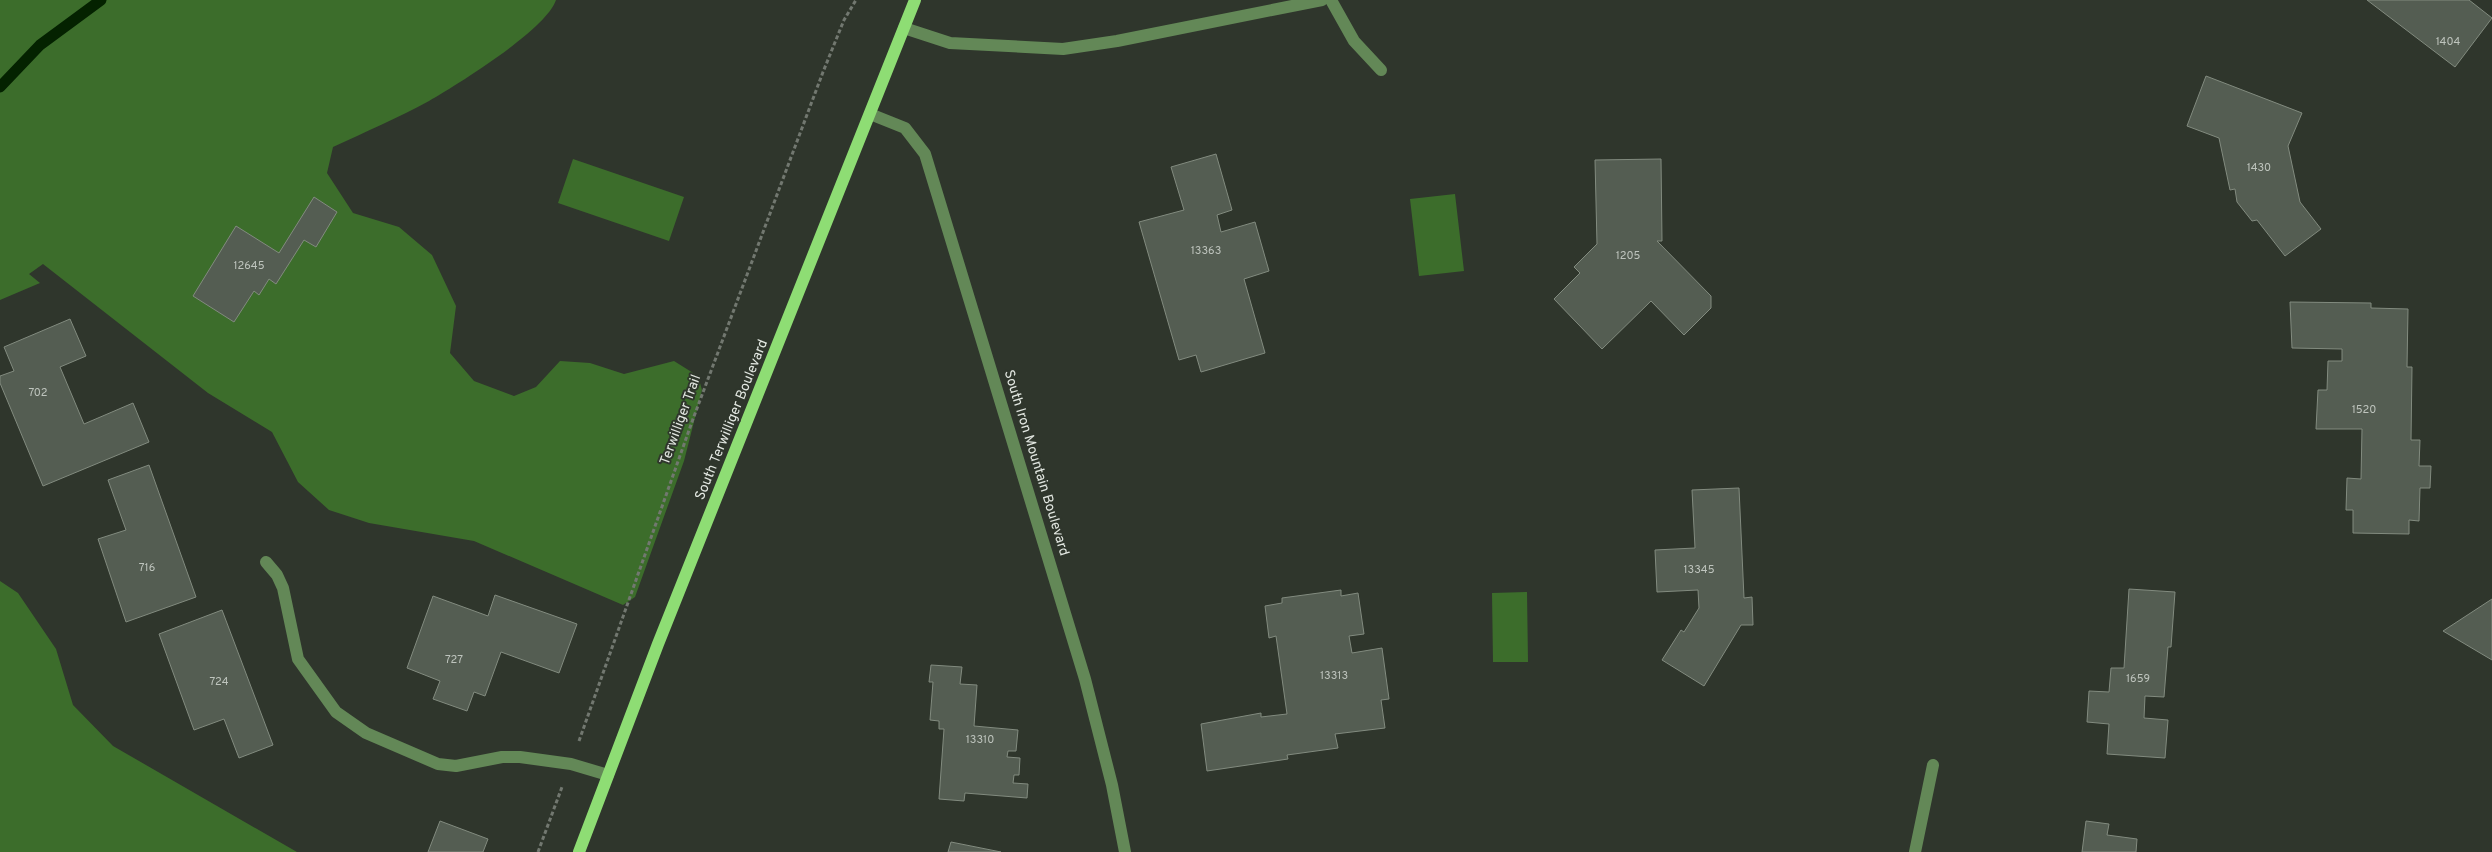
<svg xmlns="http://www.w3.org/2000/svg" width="2492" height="852" font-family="Overpass,sans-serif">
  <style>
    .green { fill: #3c6d2b }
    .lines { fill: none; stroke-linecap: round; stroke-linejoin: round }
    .stream { stroke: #042200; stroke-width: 11 }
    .building { fill: #545d52; stroke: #828b7f }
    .path { stroke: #727870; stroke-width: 3; stroke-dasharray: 4 2.5; stroke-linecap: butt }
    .minor { stroke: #638857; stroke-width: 12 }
    .major { stroke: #8edd74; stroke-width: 12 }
    .labels { text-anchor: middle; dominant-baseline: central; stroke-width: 4; stroke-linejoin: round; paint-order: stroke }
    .number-label { font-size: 11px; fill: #bec4bd }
    .street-label { font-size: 14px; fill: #e2e7e1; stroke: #2f362c }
  </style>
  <rect width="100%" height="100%" fill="#2f362c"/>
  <!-- green -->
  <path class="green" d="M0,0h556c-10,30 -98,84 -127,101 -31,17 -64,31 -96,46l-6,26 26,40 46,14 33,28 24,51 -6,47 24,28 40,15 22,-9 24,-26 30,2 34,11 50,-13 24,15 4,14 -18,71 -49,136 -12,8 -149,-64 -105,-18 -40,-13 -31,-28 -26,-50 -64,-39 -165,-129 -14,10 11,9 -40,17z
    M573,159l111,38 -15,44 -111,-38z
    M1455,194l9,77 -45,5 -9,-77z
    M0,581l18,12 38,56 17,56 40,41 184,106h-297z
    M1527,592l1,70h-35l-1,-69z"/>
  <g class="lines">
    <!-- stream -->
    <path class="stream" d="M0,87l40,-42 61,-45"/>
  </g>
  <!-- building -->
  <path class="building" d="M2367,0h102l23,18 -37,49z
    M2206,76l96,37 -14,33 12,56 21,27 -36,27 -28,-36 -5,1 -15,-19 -2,-13 -5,1 -11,-52 -32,-12z
    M1216,154l16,56 -15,5 4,17 34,-10 14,49 -25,8 21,74 -64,19 -5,-17 -17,5 -40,-138 45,-12 -13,-43z
    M1661,159l1,82h-5l54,55v12l-27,27 -33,-34 -49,48 -48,-50 26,-26 -6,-6 23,-23 -2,-84z
    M314,197l23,15 -21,35 -12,-7 -28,44 -7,-5 -10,16 -5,-4 -20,31 -41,-26 43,-70 43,27z
    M2290,302l81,1v5l37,1 -1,58h5l-1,73h9l-1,26h12l-1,22h-10l-1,33 -10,-1v14l-56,-1v-23h-7l1,-32 14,1 1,-50h-46l2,-39h9l1,-29h14v-12l-50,-1z
    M70,319l16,37 -26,11 24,57 49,-21 16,39 -106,44 -43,-103v-7l14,-5 -10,-24z
    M149,465l47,132 -70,25 -28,-83 28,-9 -18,-50z
    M1739,488l5,110 8,-1 1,28h-12l-37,61 -42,-26 19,-30 3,2 15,-24 -1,-18 -41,2 -2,-42 40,-2 -3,-58z
    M2129,589l46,3 -4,55h-3l-4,50 -19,-1 -1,22 24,2 -3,38 -58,-4 2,-30 -22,-2 2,-31 20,1 2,-24h13z
    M1341,590v6l17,-3 6,41 -15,2 3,17 30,-5 7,51 -8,1 4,28 -50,6 3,14 -51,7 1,4 -81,12 -6,-47 60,-11v4l26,-3 -11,-78 -7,2 -4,-32 17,-3v-5z
    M495,595l82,29 -18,49 -58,-21 -16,44 -11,-4 -7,19 -34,-12 7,-18 -33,-13 26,-72 55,20z
    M2492,599v61l-49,-29z
    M222,610l51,135 -34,13 -15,-39 -30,11 -35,-96z
    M931,665l31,2 -2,17 17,1 -3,41 44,4 -2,21h-8l-1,6 13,1 -1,17h-5l-1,8 15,1 -1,14 -62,-5 -1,8 -25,-2 5,-70h-5v-8l-9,-1 3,-38h-4z
    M440,821l48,18 -5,13h-55z
    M2086,821l23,3 -2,11 30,4 -1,13h-54z
    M951,842l50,10h-53z"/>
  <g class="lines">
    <!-- path -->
    <path class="path" d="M579,741l114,-322 130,-347 21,-52 12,-20
      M538,852l24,-65"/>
    <!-- minor -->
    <path class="minor" d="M1331,0l23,41 27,29
      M904,28l46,15 113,6 54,-8 205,-41
      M870,114l35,14 20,26 160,525 27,106 13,67
      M266,562l11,13 6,13 15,71 38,53 30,21 72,31 18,2 46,-9h18l51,7 37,11
      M1915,852l18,-87"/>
    <!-- major -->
    <path class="major" d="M579,852l79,-208 257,-644"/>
  </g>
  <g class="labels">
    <!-- number labels -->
    <g class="number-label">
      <text x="2448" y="42">1404</text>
      <text x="2259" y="168">1430</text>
      <text x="1206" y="251">13363</text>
      <text x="1628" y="256">1205</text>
      <text x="249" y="266">12645</text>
      <text x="38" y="393">702</text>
      <text x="2364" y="410">1520</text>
      <text x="147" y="568">716</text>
      <text x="1699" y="570">13345</text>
      <text x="454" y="660">727</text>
      <text x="1334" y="676">13313</text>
      <text x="2138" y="679">1659</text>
      <text x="219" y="682">724</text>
      <text x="980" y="740">13310</text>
    </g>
    <!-- street labels -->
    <g class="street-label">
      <text transform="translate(681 420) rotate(-70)">Terwilliger Trail</text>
      <text transform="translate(732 420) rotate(-68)">South Terwilliger Boulevard</text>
      <text transform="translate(1036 463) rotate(73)">South Iron Mountain Boulevard</text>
    </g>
  </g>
</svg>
